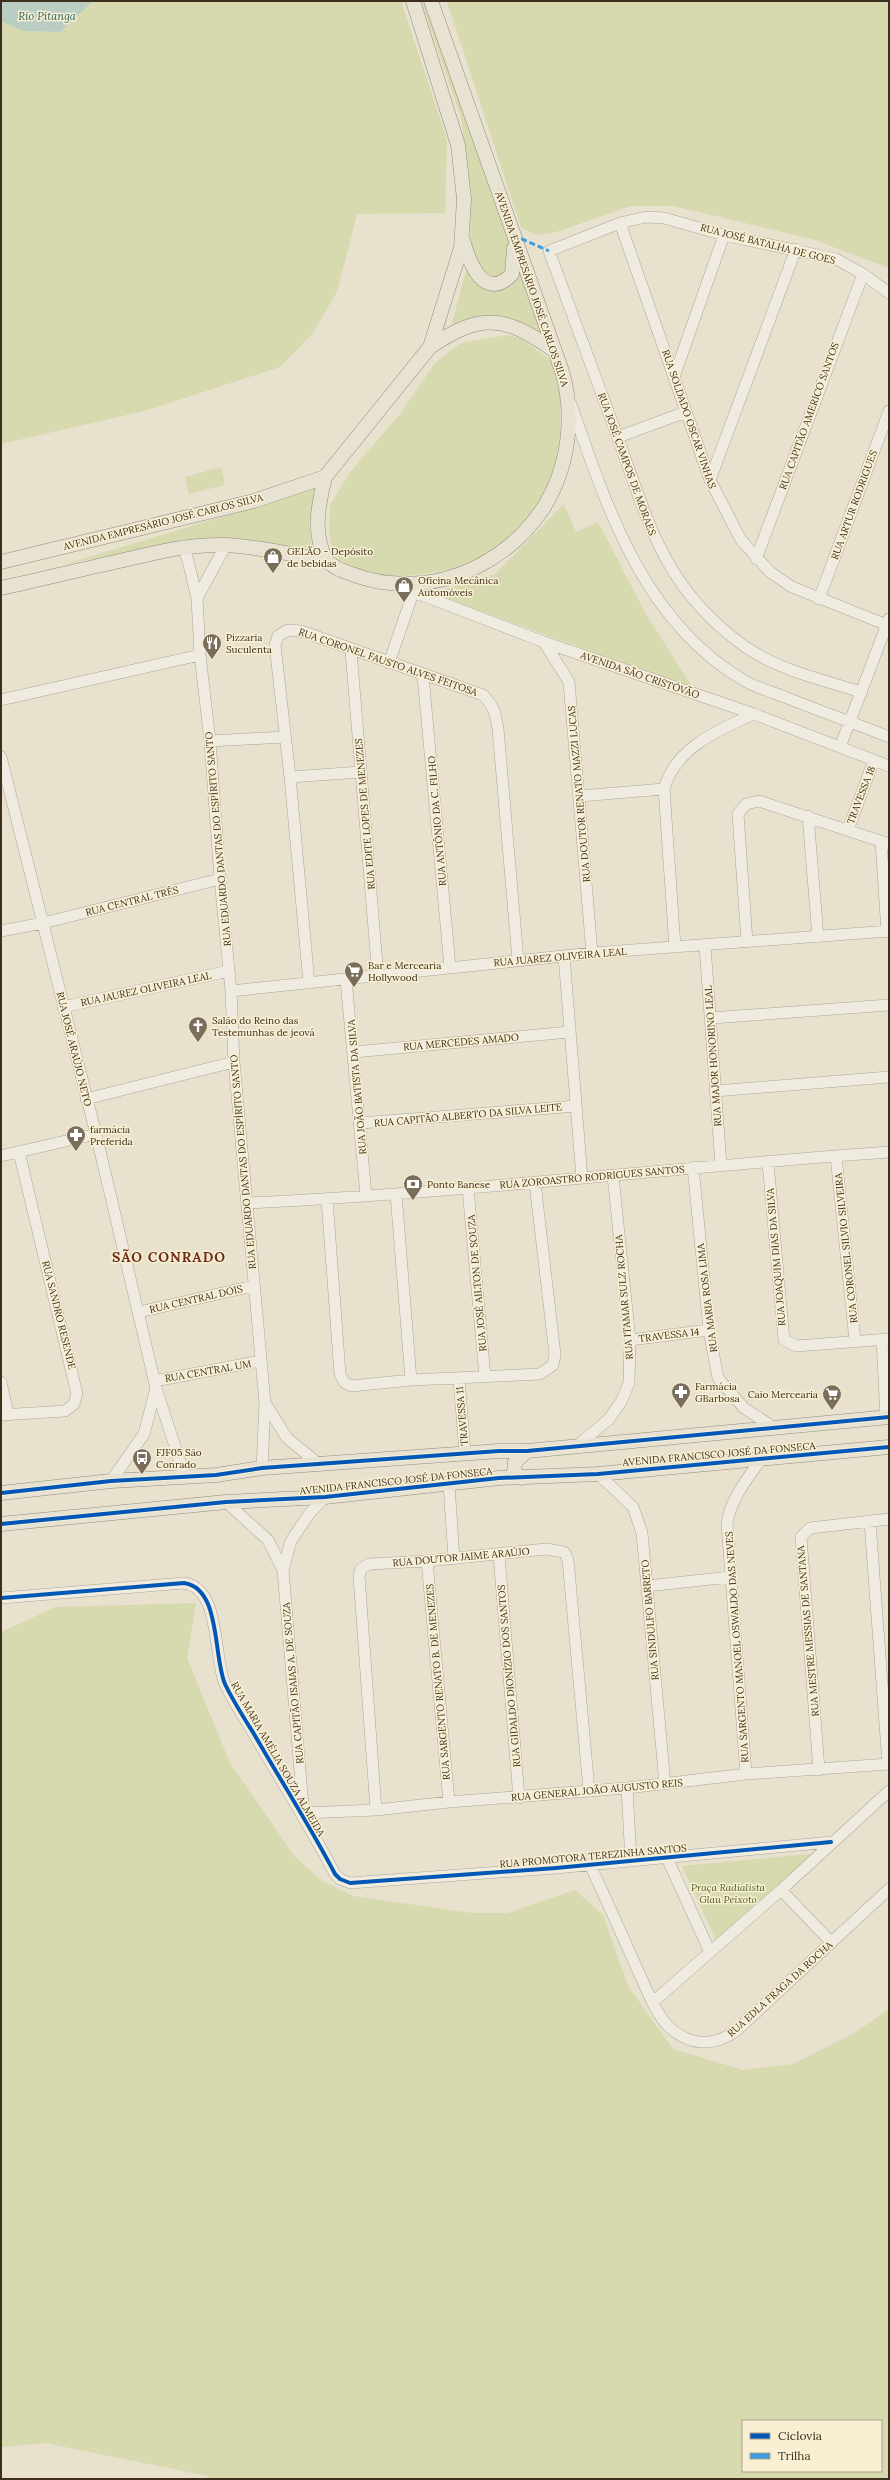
<svg xmlns="http://www.w3.org/2000/svg" width="890" height="2480" font-family="Lora,serif">
  <style>
    .green { fill: #d7d9af; fill-rule: evenodd }
    .water { fill: #bacdc2 }
    .lines { fill: none; stroke-linecap: round; stroke-linejoin: round }
    .minor-casing { stroke: #ada697; stroke-width: 12 }
    .major-casing { stroke: #938b7e; stroke-width: 15 }
    .minor { stroke: #efebe1; stroke-width: 11 }
    .major { stroke: #e7e2d1; stroke-width: 14 }
    .quiet { stroke: #3f9ddf; stroke-width: 3; stroke-dasharray: 6 3; stroke-linecap: butt }
    .cycleway-casing { stroke: #f9f0d4; stroke-width: 6 }
    .cycleway { stroke: #0057b8; stroke-width: 4 }
    .labels { text-anchor: middle; dominant-baseline: central; stroke-width: 3; stroke-linejoin: round; paint-order: stroke }
    .street-label { font-size: 10px; fill: #3e2e1d; stroke: #f9f0d4 }
    .poi-label { font-size: 10px; fill: #3e2e1d; stroke: #f9f0d4; text-anchor: start }
    .park-label { font-size: 10px; font-style: italic; fill: #4b5c22; stroke: #f9f0d4 }
    .water-label { font-size: 11px; font-style: italic; fill: #2b5f5e; stroke: #f9f0d4 }
    .district-label { font-size: 14px; font-weight: bold; letter-spacing: 1px; fill: #6f2d18; stroke: #f9f0d4 }
  </style>
  <rect width="100%" height="100%" fill="#e8e1ce"/>
  <!-- green -->
  <path class="green" d="M93,1h308l46,139 -2,73 -88,1 -20,78 -25,42 -32,33 -132,43 -147,34v-423l22,10 37,1z
    M421,1h4l117,335 -36,-15 -57,14 22,-84 -2,-77 -8,-56z
    M447,1h442v267l-77,-29 -139,-33h-42l-75,26 -19,3 -16,-7z
    M508,335l13,4 28,20 12,24 -1,66 -6,28 -18,37 -49,43 -31,12 -62,9 -30,-7 -23,-10 -9,-12 -3,-20 1,-24 21,-34 49,-57 35,-51 26,-20z
    M221,467l4,18 -36,9 -4,-17z
    M317,486l-8,36 4,32 -135,-11 -113,21 223,-67z
    M564,504l12,28 22,-10 49,94 46,72 -262,-95 64,-19z
    M196,1603l-9,55 43,105 65,94 26,23 32,16 119,17h35l68,-23 28,25 25,71 45,63 70,21 50,-6 63,-32 33,-23v470h-678l-3,-3 -163,-33 -44,4v-815l55,-25zM743,2421h138v50h-138z
    M819,1853l-102,89 -35,-76z"/>
  <!-- water -->
  <path class="water" d="M1,1h92l-33,31 -37,-1 -22,-10z"/>
  <g class="lines">
    <!-- minor casing -->
    <g class="minor-casing">
      <path id="minor" d="M620,223l90,257 31,60 29,32 22,15 95,38
        M674,377l50,-142
        M571,404c36,104 73,219 174,277 12,7 27,11 40,16 34,14 69,26 104,40
        M618,437l68,-25
        M710,480l86,-231
        M182,546l5,11 10,41 3,57 10,86 10,138 11,112 3,71 31,341 22,35 33,27
        M756,559l107,-285
        M393,584l151,58 210,72 135,52
        M197,598l29,-53
        M819,599l70,-188
        M544,642l25,40 23,271
        M351,651l27,326
        M389,663l24,-70
        M423,676l27,291
        M862,692c-39,-12 -84,-22 -118,-46 -83,-60 -96,-127 -129,-216 -22,-60 -44,-120 -66,-179l71,-28 26,-6 18,1 60,17 112,24 27,15 26,19
        M1,700l199,-45
        M210,741l75,-4
        M840,747l49,-128
        M1,757l95,377 60,254 29,89
        M290,777l71,-5
        M580,796l84,-7
        M808,816l10,121
        M848,830l26,-70
        M881,841l6,91
        M1,931l42,-8 177,-44
        M747,942l-9,-128 8,-10 13,-3 130,43
        M705,946l16,220
        M675,947l-11,-158c11,-41 54,-59 90,-75
        M564,956l18,222
        M346,980l20,215
        M309,983l-19,-206 -15,-132 3,-9 10,-6 13,1 182,64c11,11 13,20 15,34l20,231
        M231,991l361,-38 297,-22
        M63,1007l166,-36
        M711,1018l178,-13
        M354,1052l215,-20
        M715,1091l174,-14
        M86,1099l148,-37
        M361,1123l215,-17
        M1,1156l95,-22
        M836,1156l19,185
        M768,1163l16,177 12,6 93,-7
        M693,1167l16,163 9,48 26,30 29,19
        M468,1188l17,189
        M396,1194l15,186
        M327,1199l13,175 4,8 7,4 60,-6 129,-6 13,-9 2,-10 -20,-172
        M248,1203c214,-10 427,-36 641,-51
        M139,1312l114,-26
        M882,1339l4,78
        M630,1340l79,-10
        M459,1379l6,74
        M155,1381l105,-20
        M1,1382l7,32
        M1,1415l64,-4 9,-7 3,-10 -58,-242
        M577,1446l32,-27 12,-17 8,-19 1,-43 -17,-164
        M262,1468l3,-65
        M598,1474l35,33 9,26 23,251
        M111,1481l33,-47 12,-46
        M449,1485l5,74
        M226,1502l42,38 15,30
        M870,1522l18,242
        M499,1555l20,243
        M427,1561l22,241
        M647,1586l83,-9
        M1,1598l183,-15c37,5 29,73 41,101 8,17 19,34 29,50 27,47 56,92 81,140l5,5 10,4 206,-15 275,-26
        M819,1770l-18,-233 9,-9 79,-9
        M746,1774l-19,-250c3,-25 21,-46 35,-66
        M627,1788l4,73
        M376,1810l-17,-234 2,-7 8,-5 58,-3 119,-12 18,3 4,8 21,230
        M304,1813l72,-3 73,-8 178,-14 119,-14 143,-10
        M304,1818l-21,-248 8,-29 18,-27 16,-17
        M667,1858l43,94
        M590,1865c17,36 33,72 49,108 8,17 16,39 29,53 21,20 45,21 68,5l153,-142
        M781,1890l50,52
        M653,2002l128,-112 108,-99"/>
    </g>
    <!-- major casing -->
    <g class="major-casing">
      <path id="major" d="M463,240c6,22 21,63 49,34l2,-26
        M430,347c50,-34 74,-32 122,2
        M325,477c-7,30 -13,56 2,85
        M1,562l253,-61 71,-24 105,-130 31,-99 3,-49 -6,-54 -45,-144
        M1,588c37,-8 73,-17 110,-25 39,-9 73,-19 114,-18 26,1 74,10 100,16 6,2 10,7 16,9 15,6 33,12 49,13 63,6 120,-25 154,-76 25,-41 31,-91 18,-136l-131,-370
        M521,1478l-7,-6 1,-10 12,-11
        M1,1493l110,-12 105,-6 46,-7 237,-17h28l362,-34
        M1,1524l225,-22 99,-5 174,-19 99,-4 291,-27"/>
    </g>
    <!-- minor -->
    <use href="#minor" class="minor"/>
    <!-- major -->
    <use href="#major" class="major"/>
    <!-- quiet -->
    <path class="quiet" d="M513,235l36,16"/>
    <!-- cycleway casing -->
    <g class="cycleway-casing">
      <path id="cycleway" d="M1,1493l110,-12 105,-6 46,-7 237,-17h28l362,-34
        M1,1524l225,-22 99,-5 174,-19 99,-4 291,-27
        M1,1598l183,-15c37,5 29,73 41,101 8,17 19,34 29,50 27,47 56,92 81,140l5,5 10,4 206,-15 275,-26"/>
    </g>
    <!-- cycleway -->
    <use href="#cycleway" class="cycleway"/>
  </g>
  <!-- icons -->
  <defs>
    <g id="shop-pin" transform="scale(1)"><path d="M0 17L-7.5 6A9.5 9.5 0 1 1 7.5 6Z" fill="#7a6d5b" stroke="#f9f0d4"/><path d="M-5-2.5h2.3a2.7 3.5 0 0 1 5.4 0H5L5.5 6h-11ZM-1.5-2.5h3a1.5 2.3 0 0 0-3 0Z" fill="#fff"/></g>
    <g id="restaurant-pin" transform="scale(1)"><path d="M0 17L-7.5 6A9.5 9.5 0 1 1 7.5 6Z" fill="#7a6d5b" stroke="#f9f0d4"/><path d="M-5-6h1v4h1v-4h1v4h1v-4h1v5L-1.5 .5V6h-2V.5L-5-1ZM5-6V6H3V1.5H1.5Q1.5-4 5-6Z" fill="#fff"/></g>
    <g id="supermarket-pin" transform="scale(1)"><path d="M0 17L-7.5 6A9.5 9.5 0 1 1 7.5 6Z" fill="#7a6d5b" stroke="#f9f0d4"/><path d="M-6-5.5h2.5l.6 2H6L4.5 2H-2.5L-4.4-4H-6ZM-1.5 3.2a1.3 1.3 0 1 0 .1 0ZM3 3.2a1.3 1.3 0 1 0 .1 0Z" fill="#fff"/></g>
    <g id="church-pin" transform="scale(1)"><path d="M0 17L-7.5 6A9.5 9.5 0 1 1 7.5 6Z" fill="#7a6d5b" stroke="#f9f0d4"/><path d="M-1.2-6h2.4v3.5h3.3v2.4h-3.3V6h-2.4V-.1h-3.3v-2.4h3.3Z" fill="#fff"/></g>
    <g id="pharmacy-pin" transform="scale(1)"><path d="M0 17L-7.5 6A9.5 9.5 0 1 1 7.5 6Z" fill="#7a6d5b" stroke="#f9f0d4"/><path d="M-2-6h4v4h4v4h-4v4h-4v-4h-4v-4h4Z" fill="#fff"/></g>
    <g id="bank-pin" transform="scale(1)"><path d="M0 17L-7.5 6A9.5 9.5 0 1 1 7.5 6Z" fill="#7a6d5b" stroke="#f9f0d4"/><path d="M-6-4H6V4H-6ZM0-2.3a2.3 2.3 0 1 0 0 4.6a2.3 2.3 0 1 0 0-4.6Z" fill="#fff"/></g>
    <g id="bus-pin" transform="scale(1)"><path d="M0 17L-7.5 6A9.5 9.5 0 1 1 7.5 6Z" fill="#7a6d5b" stroke="#f9f0d4"/><path d="M-5-6H5V4H4V6H2V4H-2V6H-4V4H-5ZM-3.5-4V0h7V-4ZM-3.5 1.2v1.5H-2V1.2ZM2 1.2v1.5H3.5V1.2Z" fill="#fff"/></g>
  </defs>
  <g fill-rule="evenodd">
    <use href="#shop-pin" x="273" y="557"/>
    <use href="#shop-pin" x="404" y="586"/>
    <use href="#restaurant-pin" x="212" y="643"/>
    <use href="#supermarket-pin" x="354" y="971"/>
    <use href="#church-pin" x="198" y="1026"/>
    <use href="#pharmacy-pin" x="76" y="1135"/>
    <use href="#bank-pin" x="413" y="1184"/>
    <use href="#pharmacy-pin" x="681" y="1392"/>
    <use href="#supermarket-pin" x="832" y="1394"/>
    <use href="#bus-pin" x="142" y="1458"/>
  </g>
  <g class="labels">
    <!-- street labels -->
    <g class="street-label">
      <text transform="translate(768 244) rotate(14)">RUA JOSÉ BATALHA DE GOES</text>
      <text transform="translate(532 289) rotate(71)">AVENIDA EMPRESÁRIO JOSÉ CARLOS SILVA</text>
      <text transform="translate(809 416) rotate(-70)">RUA CAPITÃO AMERICO SANTOS</text>
      <text transform="translate(689 419) rotate(71)">RUA SOLDADO OSCAR VINHAS</text>
      <text transform="translate(627 464) rotate(70)">RUA JOSÉ CAMPOS DE MORAES</text>
      <text transform="translate(854 505) rotate(-70)">RUA ARTUR RODRIGUES</text>
      <text transform="translate(163 522) rotate(-14)">AVENIDA EMPRESÁRIO JOSÉ CARLOS SILVA</text>
      <text transform="translate(388 662) rotate(19)">RUA CORONEL FAUSTO ALVES FEITOSA</text>
      <text transform="translate(640 675) rotate(19)">AVENIDA SÃO CRISTÓVÃO</text>
      <text transform="translate(579 794) rotate(-95)">RUA DOUTOR RENATO MAZZI LUCAS</text>
      <text transform="translate(861 795) rotate(-69)">TRAVESSA 18</text>
      <text transform="translate(365 814) rotate(-95)">RUA EDITE LOPES DE MENEZES</text>
      <text transform="translate(437 821) rotate(-95)">RUA ANTÔNIO DA C. FILHO</text>
      <text transform="translate(218 839) rotate(-95)">RUA EDUARDO DANTAS DO ESPÍRITO SANTO</text>
      <text transform="translate(132 901) rotate(-14)">RUA CENTRAL TRÊS</text>
      <text transform="translate(560 957) rotate(-5)">RUA JUAREZ OLIVEIRA LEAL</text>
      <text transform="translate(146 989) rotate(-12)">RUA JAUREZ OLIVEIRA LEAL</text>
      <text transform="translate(461 1042) rotate(-5)">RUA MERCEDES AMADO</text>
      <text transform="translate(74 1049) rotate(76)">RUA JOSÉ ARAÚJO NETO</text>
      <text transform="translate(713 1056) rotate(-94)">RUA MAJOR HONORINO LEAL</text>
      <text transform="translate(357 1087) rotate(-95)">RUA JOÃO BATISTA DA SILVA</text>
      <text transform="translate(468 1115) rotate(-5)">RUA CAPITÃO ALBERTO DA SILVA LEITE</text>
      <text transform="translate(243 1162) rotate(-95)">RUA EDUARDO DANTAS DO ESPÍRITO SANTO</text>
      <text transform="translate(592 1177) rotate(-5)">RUA ZOROASTRO RODRIGUES SANTOS</text>
      <text transform="translate(846 1248) rotate(-96)">RUA CORONEL SILVIO SILVEIRA</text>
      <text transform="translate(776 1257) rotate(-95)">RUA JOAQUIM DIAS DA SILVA</text>
      <text transform="translate(477 1283) rotate(-95)">RUA JOSÉ AILTON DE SOUZA</text>
      <text transform="translate(624 1297) rotate(-95)">RUA ITAMAR SULZ ROCHA</text>
      <text transform="translate(707 1298) rotate(-97)">RUA MARIA ROSA LIMA</text>
      <text transform="translate(196 1299) rotate(-13)">RUA CENTRAL DOIS</text>
      <text transform="translate(59 1315) rotate(76)">RUA SANDRO RESENDE</text>
      <text transform="translate(669 1335) rotate(-7)">TRAVESSA 14</text>
      <text transform="translate(208 1371) rotate(-10)">RUA CENTRAL UM</text>
      <text transform="translate(462 1416) rotate(-95)">TRAVESSA 11</text>
      <text transform="translate(719 1454) rotate(-5)">AVENIDA FRANCISCO JOSÉ DA FONSECA</text>
      <text transform="translate(396 1481) rotate(-6)">AVENIDA FRANCISCO JOSÉ DA FONSECA</text>
      <text transform="translate(461 1557) rotate(-5)">RUA DOUTOR JAIME ARAÚJO</text>
      <text transform="translate(650 1620) rotate(-95)">RUA SINDULFO BARRETO</text>
      <text transform="translate(808 1631) rotate(-95)">RUA MESTRE MESSIAS DE SANTANA</text>
      <text transform="translate(737 1647) rotate(-94)">RUA SARGENTO MANOEL OSWALDO DAS NEVES</text>
      <text transform="translate(509 1676) rotate(-95)">RUA GIDALDO DIONÍZIO DOS SANTOS</text>
      <text transform="translate(438 1682) rotate(-95)">RUA SARGENTO RENATO B. DE MENEZES</text>
      <text transform="translate(293 1683) rotate(-95)">RUA CAPITÃO ISAIAS A. DE SOUZA</text>
      <text transform="translate(278 1759) rotate(60)">RUA MARIA AMÉLIA SOUZA ALMEIDA</text>
      <text transform="translate(597 1790) rotate(-5)">RUA GENERAL JOÃO AUGUSTO REIS</text>
      <text transform="translate(593 1856) rotate(-5)">RUA PROMOTORA TEREZINHA SANTOS</text>
      <text transform="translate(780 1989) rotate(-42)">RUA EDLA FRAGA DA ROCHA</text>
    </g>
    <!-- poi labels -->
    <g class="poi-label">
      <text x="287" y="551">GELÃO - Depósito<tspan x="287" dy="12">de bebidas</tspan></text>
      <text x="418" y="580">Oficina Mecânica<tspan x="418" dy="12">Automóveis</tspan></text>
      <text x="226" y="637">Pizzaria<tspan x="226" dy="12">Suculenta</tspan></text>
      <text x="368" y="965">Bar e Mercearia<tspan x="368" dy="12">Hollywood</tspan></text>
      <text x="212" y="1020">Salão do Reino das<tspan x="212" dy="12">Testemunhas de jeová</tspan></text>
      <text x="90" y="1129">farmácia<tspan x="90" dy="12">Preferida</tspan></text>
      <text x="427" y="1184">Ponto Banese</text>
      <text x="695" y="1386">Farmácia<tspan x="695" dy="12">GBarbosa</tspan></text>
      <text x="818" y="1394" text-anchor="end">Caio Mercearia</text>
      <text x="156" y="1452">FJF05 São<tspan x="156" dy="12">Conrado</tspan></text>
    </g>
    <!-- park labels -->
    <g class="park-label">
      <text x="728" y="1887">Praça Radialista<tspan x="728" dy="12">Glau Peixoto</tspan></text>
    </g>
    <!-- water labels -->
    <g class="water-label">
      <text x="47" y="16">Rio Pitanga</text>
    </g>
    <!-- district labels -->
    <g class="district-label">
      <text x="169" y="1257">SÃO CONRADO</text>
    </g>
  </g>
  <!-- border -->
  <rect width="890" height="2480" fill="none" stroke="#3e2e1d" stroke-width="4"/>
  <!-- legend -->
  <rect x="742" y="2420" width="140" height="52" fill="#f9f0d4" stroke="#aea28b"/>
  <rect x="750" y="2433" width="20" height="6" fill="#0057b8" stroke="#aea28b"/>
  <text x="778" y="2440" font-size="12" fill="#3e2e1d">Ciclovia</text>
  <rect x="750" y="2453" width="20" height="6" fill="#3f9ddf" stroke="#aea28b"/>
  <text x="778" y="2460" font-size="12" fill="#3e2e1d">Trilha</text>
</svg>
